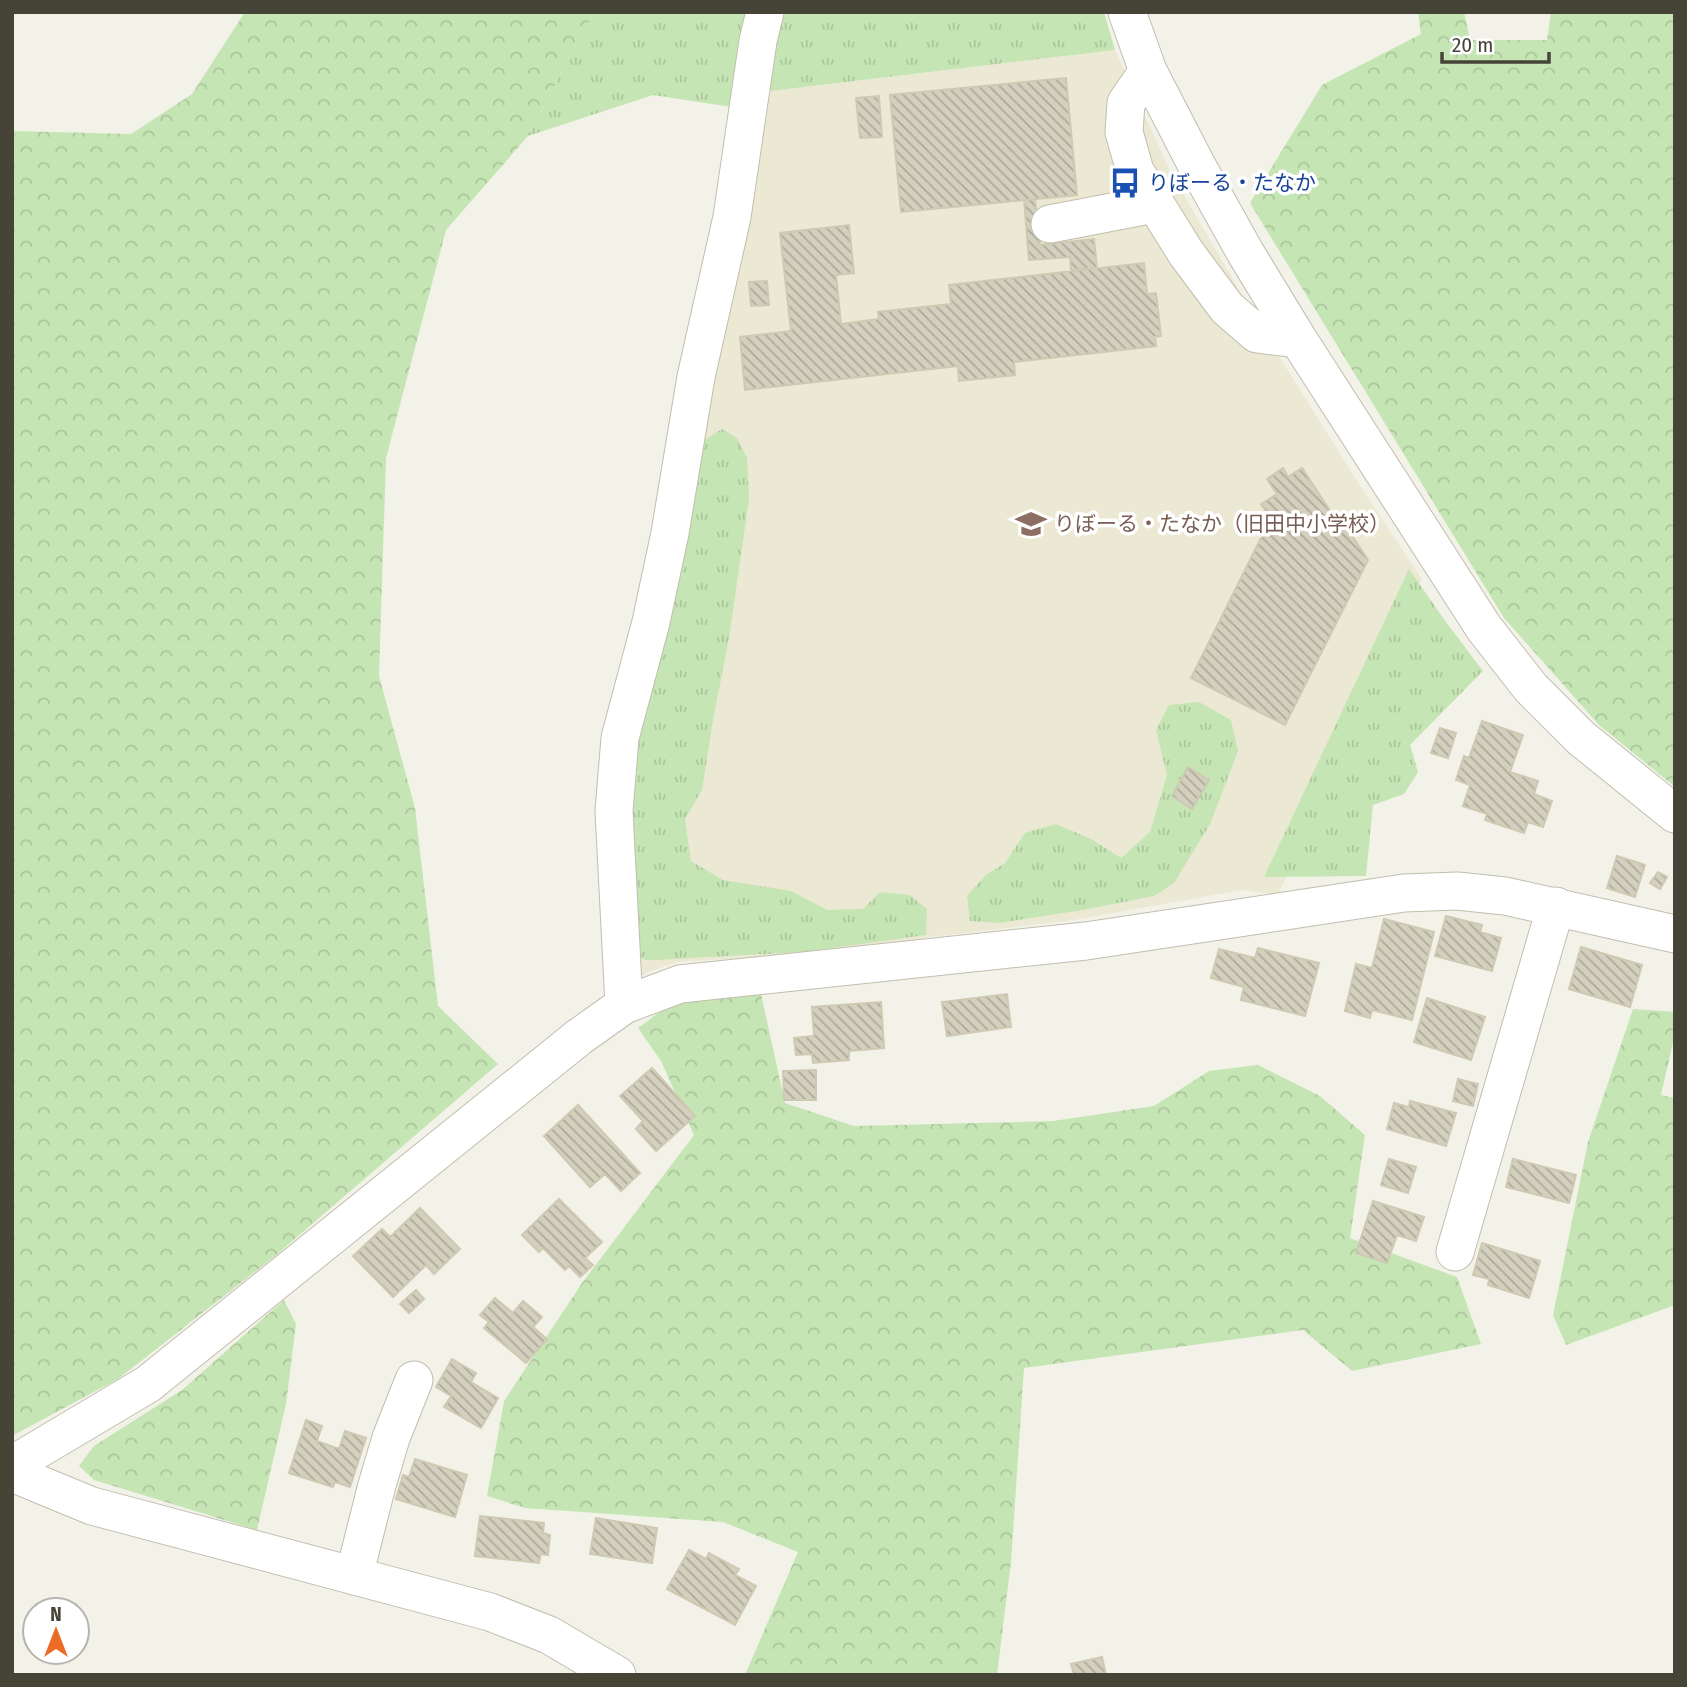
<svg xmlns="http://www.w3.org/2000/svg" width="1687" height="1687" font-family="'Fira Sans Condensed','Noto Sans JP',sans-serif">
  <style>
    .education { fill: #ebe9d3 }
    .grass { fill: url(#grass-tufts) }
    .forest { fill: url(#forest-crowns) }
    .building { fill: url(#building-back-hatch); stroke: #cec9b2; stroke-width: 2 }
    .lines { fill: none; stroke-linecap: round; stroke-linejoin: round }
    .minor-casing { stroke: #c1beae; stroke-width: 39 }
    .minor { stroke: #fff; stroke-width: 37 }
    .labels { text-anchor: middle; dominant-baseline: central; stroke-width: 7; stroke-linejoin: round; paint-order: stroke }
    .transit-label { font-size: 21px; fill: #164399; stroke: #fff; text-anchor: start }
    .education-label { font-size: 21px; fill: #785e54; stroke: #fff; text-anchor: start }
  </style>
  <defs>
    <pattern id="grass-tufts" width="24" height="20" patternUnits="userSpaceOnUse" patternTransform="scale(1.75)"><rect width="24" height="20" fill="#c5e5b4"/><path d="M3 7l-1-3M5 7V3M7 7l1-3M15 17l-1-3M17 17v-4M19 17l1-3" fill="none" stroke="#abc69b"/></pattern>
    <pattern id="forest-crowns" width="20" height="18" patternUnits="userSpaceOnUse" patternTransform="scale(1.75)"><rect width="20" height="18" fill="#c5e5b4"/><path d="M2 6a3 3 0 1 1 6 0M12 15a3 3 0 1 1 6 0" fill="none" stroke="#abc69b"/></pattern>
    <pattern id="building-back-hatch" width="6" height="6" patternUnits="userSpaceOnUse" patternTransform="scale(1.75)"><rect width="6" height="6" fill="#d4d0be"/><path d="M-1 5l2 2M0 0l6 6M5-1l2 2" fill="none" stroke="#aeaa9b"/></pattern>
  </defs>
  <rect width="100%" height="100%" fill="#f3f2e8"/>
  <!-- education -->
  <path class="education" d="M1115,50l55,121 90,155 104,166 58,87 -144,316 -36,-5 -168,30 -135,16 -129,18 -133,8 -26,9 -16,8 -11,-213 138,-674z"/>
  <!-- grass -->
  <path class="grass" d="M594,12h163l-19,96 -85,-13 -125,41z
    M777,12h327l11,38 -353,42z
    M722,429l15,9 10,20 2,41 -20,139 -16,82 -11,70 -17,29 6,42 32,19 68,11 36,19 36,-1 17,-17 30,3 17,14 -1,26 -123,17 -147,8h-11l-11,-8 -4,-189 68,-319z
    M1409,569l37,53 37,49 -73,74 8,27 -14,22 -31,11 -7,71 -102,1z
    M1199,702l32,18 7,31 -28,73 -36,59 -20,13 -71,14 -84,13 -29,-2 -3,-25 19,-21 19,-12 20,-30 31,-9 35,15 30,19 29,-26 17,-57 -11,-45 13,-25z"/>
  <!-- forest -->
  <path class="forest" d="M245,12h349l-66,124 -82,94 -60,228 -7,218 36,132 23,198 60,58 -223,192 -157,123 -106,57v-1305l119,3 61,-40z
    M1418,12h46l6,28h77l4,-28h124v775l-76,-62 -95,-107 -254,-415 72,-118 99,-51z
    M760,989l25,114 69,23 199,-5 101,-15 55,-35 49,-6 62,31 45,39 -15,103 107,39 24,67 -129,27 -49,-41 -279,38 -13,194 -14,113h-252l53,-123 -75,-30 -198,-14 -38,-12 17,-95 78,-118 112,-148 -33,-74 -23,-33 38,-28z
    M1633,1009l42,3v22l-14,61 14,3v207l-109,40 -13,-30 35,-173z
    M284,1300l12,24 -10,80 -29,126 -163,-50 -15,-14 15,-20 88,-56z"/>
  <!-- building -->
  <path class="building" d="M1066,78l11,117 -176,17 -11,-117z
    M879,96l3,41 -22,1 -4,-40z
    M1035,199l5,46 54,-6 3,29 -26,2 -1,-13 -41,3 -5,-60z
    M849,225l5,48 -18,2 5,49 38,-5 -1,-7 73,-8 -2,-19 195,-22 3,31 9,-1 5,43 -6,1 1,9 -142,16 1,13 -56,6 -1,-15 -213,24 -5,-53 51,-6 -11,-98z
    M767,281l2,24 -18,1 -2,-24z
    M1283,468l5,9 14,-9 34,52 4,-3 28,43 -83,165 -94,-47 73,-146 -8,-12 11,-7 -6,-9 16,-10 -10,-15z
    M1482,721l41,14 -13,37 28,9 -4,13 18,7 -9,26 -15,-5 -4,11 -39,-13 2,-6 -24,-8 7,-21 -14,-5 8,-24 5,2z
    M1440,728l16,5 -8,25 -17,-5z
    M1188,767l21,13 -17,29 -20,-13z
    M1617,856l28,9 -10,32 -28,-9z
    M1658,872l9,5 -7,12 -10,-6z
    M1446,916l36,9 -2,7 21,6 -9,33 -57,-15z
    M1384,919l50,13 -22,88 -40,-10 -2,8 -25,-7 11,-47 16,4z
    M1581,947l61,18 -12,42 -61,-18z
    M1258,948l61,15 -14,53 -64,-16 3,-13 -33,-9 8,-29 36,9z
    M1007,994l4,33 -64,9 -5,-34z
    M1427,998l58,19 -14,43 -57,-18z
    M881,1002l3,46 -35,3v9l-36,3 -1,-9 -16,1 -2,-17 20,-2 -2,-29z
    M652,1068l43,48 -39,35 -20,-22 7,-8 -23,-25z
    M816,1070v30h-32l-1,-29z
    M1458,1079l20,5 -5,22 -20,-5z
    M1410,1101l46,12 -10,33 -59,-17 7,-26 15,4z
    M578,1105l62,68 -19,18 -16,-17 -15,13 -46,-51z
    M1389,1159l27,8 -8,26 -27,-8z
    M1513,1159l63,16 -7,28 -63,-16z
    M559,1199l43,43 -17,16 8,7 -13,12 -11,-11 -4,4 -22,-22 -4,4 -17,-17z
    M1373,1201l51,16 -8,24 -19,-6 -10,28 -31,-10z
    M420,1208l40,41 -26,25 -8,-9 -33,32 -40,-41 29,-27 8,8z
    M1482,1243l58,18 -11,37 -41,-13 1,-6 -16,-4z
    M416,1290l8,9 -15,14 -9,-9z
    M495,1298l18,15 10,-12 19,16 -9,10 14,12 -21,24 -42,-35 5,-6 -9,-7z
    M452,1359l24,14 -5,9 27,16 -17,30 -37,-21 7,-11 -15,-9z
    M306,1420l16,6 -5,15 22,8 6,-18 21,7 -16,49 -15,-5 -2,5 -44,-14z
    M415,1459l52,16 -12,42 -59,-18 7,-24 6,2z
    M480,1516l64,7 -1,10 7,2 -2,20 -7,-1 -2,9 -64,-7z
    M596,1518l61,10 -5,35 -62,-9z
    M689,1550l17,9 3,-6 30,16 -4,6 21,11 -21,39 -68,-36z
    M1102,1657l4,18h-32l-3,-11z"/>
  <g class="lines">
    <!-- minor casing -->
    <g class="minor-casing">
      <path id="minor" d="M1127,12l21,59 48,93 49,88 53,87 186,289 47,60 50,50 94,76
        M1148,71l-22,32 -2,29 11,39 51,82 41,55 30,26 41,5
        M1050,224l104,-20
        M624,1005l-10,-194 6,-73 31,-116 19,-89 26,-156 36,-160 26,-176 7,-29
        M1455,1252l101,-346
        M12,1465l136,-81 431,-347 45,-32 56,-21 406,-43 318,-48 53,-2 48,5 170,38
        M12,1473l80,33 398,106 59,23 68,40
        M354,1576l23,-91 14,-47 23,-58"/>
    </g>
    <!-- minor -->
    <use href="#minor" class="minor"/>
  </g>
  <!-- icons -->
  <defs>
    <g id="bus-bare" transform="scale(2.415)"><path d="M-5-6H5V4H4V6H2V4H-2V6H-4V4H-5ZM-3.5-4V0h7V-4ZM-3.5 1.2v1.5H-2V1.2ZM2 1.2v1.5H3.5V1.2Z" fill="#1a4fb4" stroke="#fff" stroke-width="2.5" paint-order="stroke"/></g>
    <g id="school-bare" transform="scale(2.415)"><path d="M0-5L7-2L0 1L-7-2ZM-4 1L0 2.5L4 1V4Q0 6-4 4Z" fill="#8d6e63" stroke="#fff" stroke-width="2.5" paint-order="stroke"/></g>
  </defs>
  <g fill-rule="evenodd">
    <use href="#bus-bare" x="1125" y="183"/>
    <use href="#school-bare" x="1031" y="524"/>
  </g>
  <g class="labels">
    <!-- transit labels -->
    <g class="transit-label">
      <text x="1148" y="183">りぼーる・たなか</text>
    </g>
    <!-- education labels -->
    <g class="education-label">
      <text x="1054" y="524">りぼーる・たなか（旧田中小学校）</text>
    </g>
  </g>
  <!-- border -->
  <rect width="1687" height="1687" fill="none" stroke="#464337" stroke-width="28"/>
  <!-- north arrow -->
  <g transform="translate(56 1631)"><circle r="33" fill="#ffffff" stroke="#b5b4af" stroke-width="2"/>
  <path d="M0-5L12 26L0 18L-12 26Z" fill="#ec6b26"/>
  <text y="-10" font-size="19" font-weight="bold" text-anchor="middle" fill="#464337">N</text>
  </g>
  <!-- scale -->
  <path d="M1442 52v10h107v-10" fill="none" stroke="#464337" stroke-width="3.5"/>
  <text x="1452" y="52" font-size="21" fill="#464337" stroke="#ffffff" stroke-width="5" paint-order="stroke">20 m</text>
</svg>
